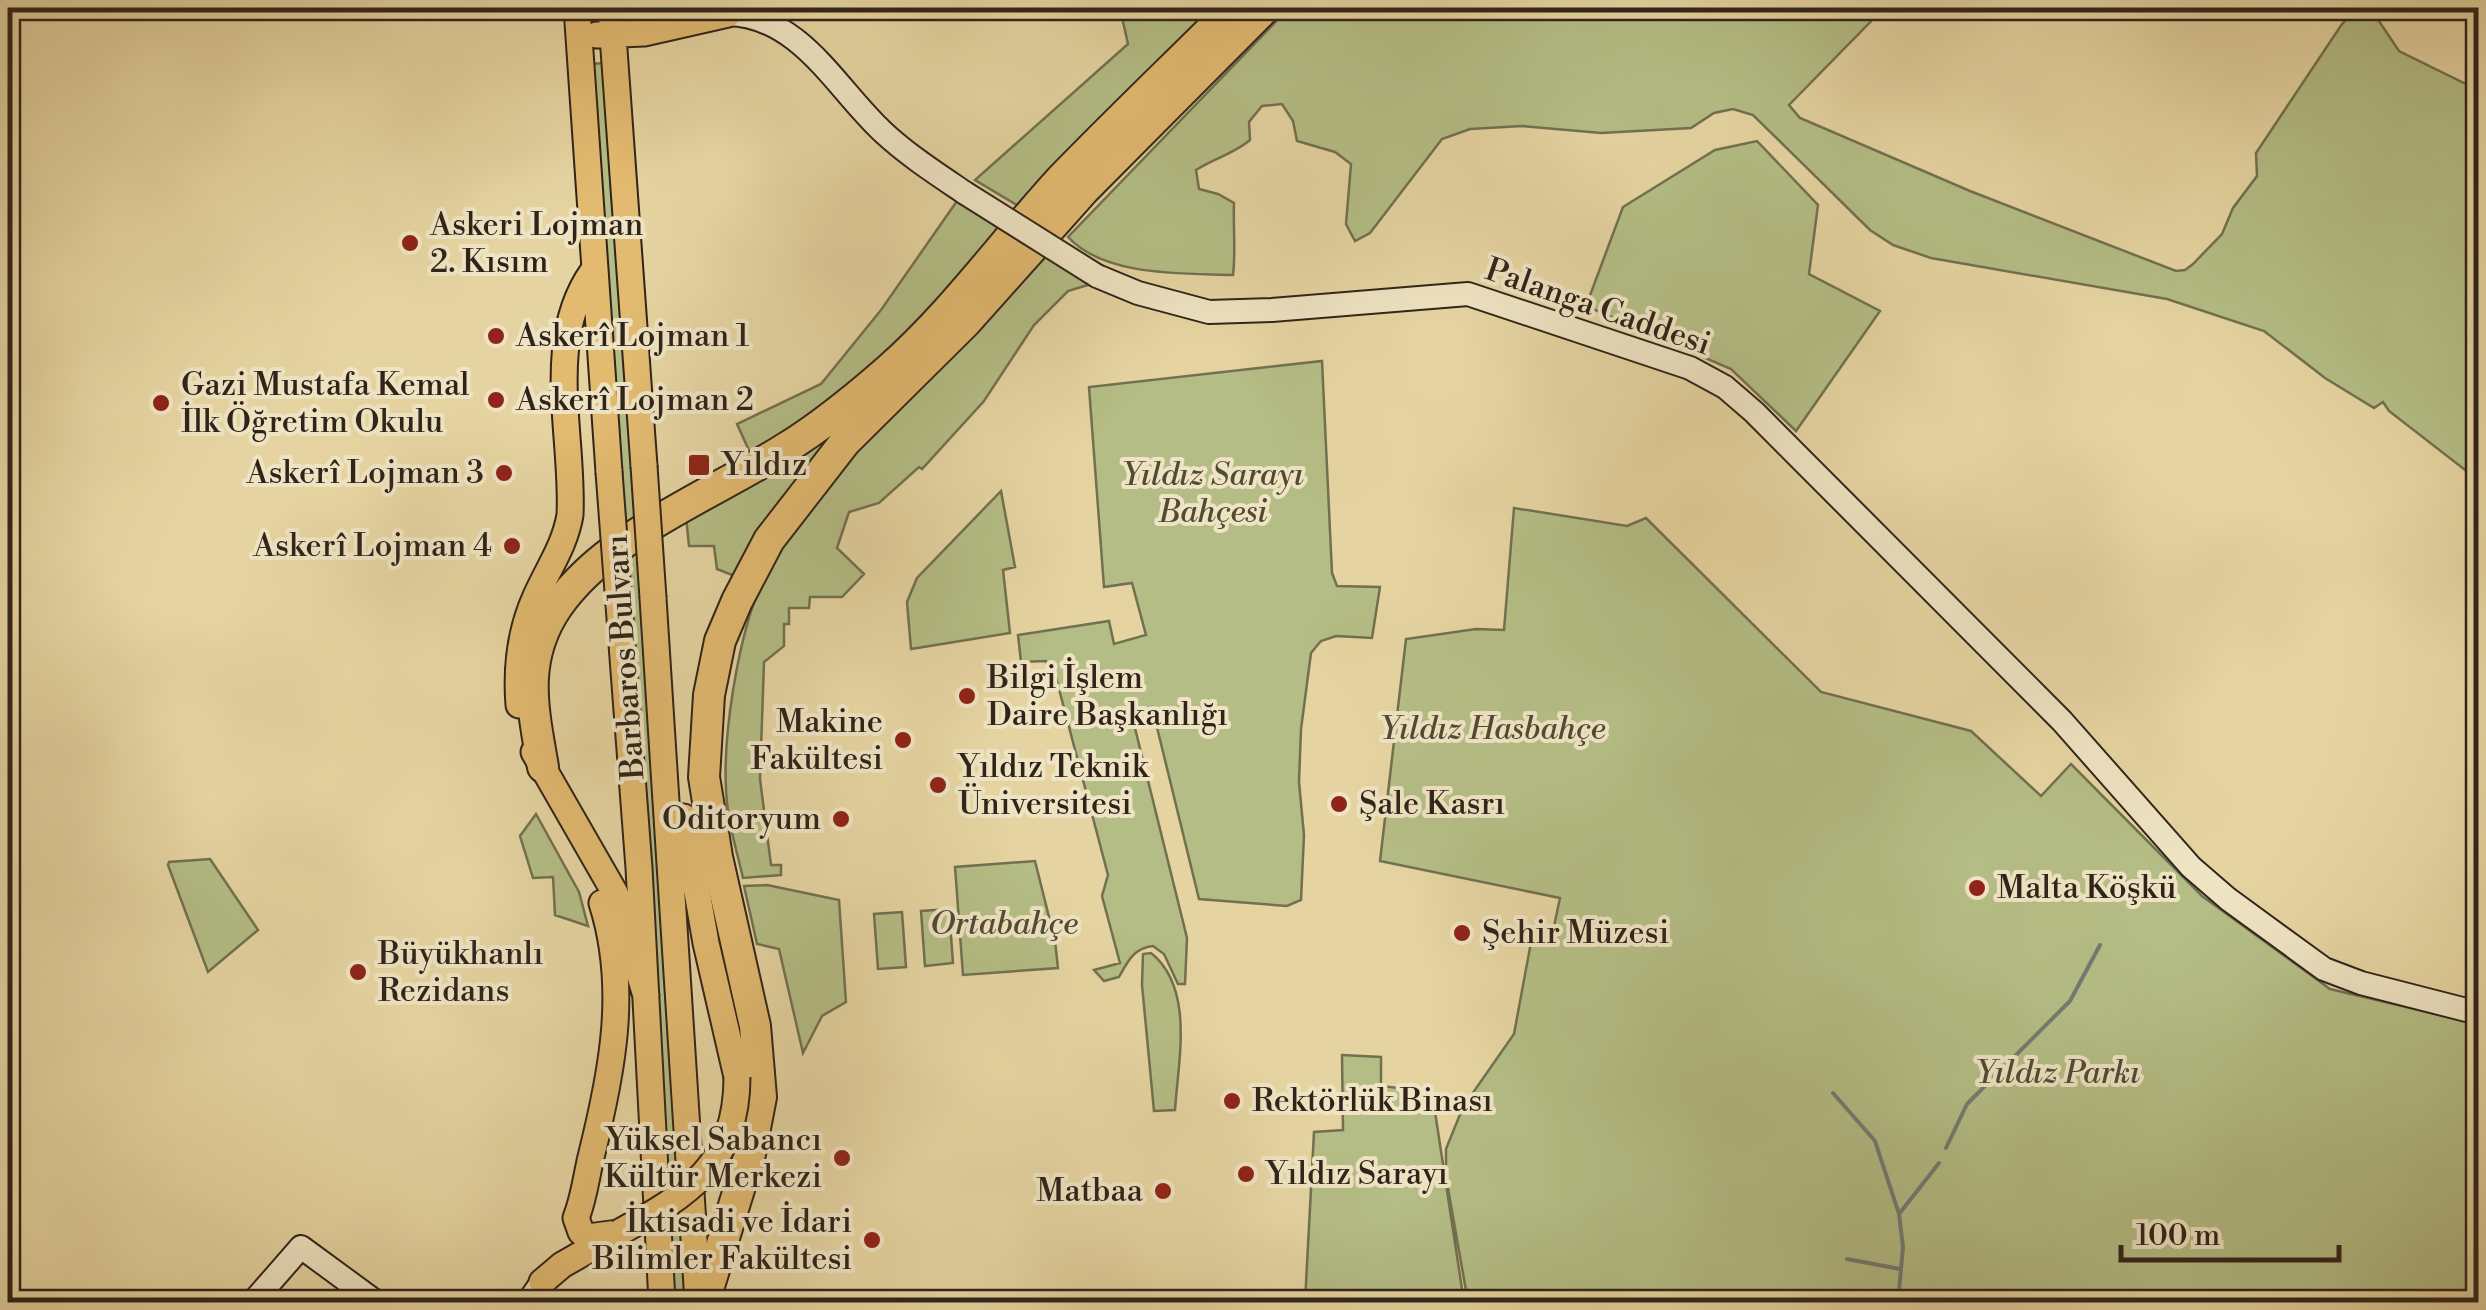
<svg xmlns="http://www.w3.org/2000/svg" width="2486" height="1310" font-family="'Libre Bodoni',serif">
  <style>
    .green { fill: #b4bd85; stroke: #727050; stroke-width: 2.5 }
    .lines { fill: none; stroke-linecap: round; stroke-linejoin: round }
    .stream { stroke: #717b75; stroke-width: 4 }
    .secondary-casing { stroke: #30241a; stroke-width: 26 }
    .primary-casing { stroke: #30241a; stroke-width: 29 }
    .motorway-casing { stroke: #30241a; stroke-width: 34 }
    .secondary { stroke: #eee3c2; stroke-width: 22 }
    .primary { stroke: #e2ba70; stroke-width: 25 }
    .motorway { stroke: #e2ba70; stroke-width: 30 }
    .secondary-bridge-casing { stroke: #30241a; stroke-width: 26; stroke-linecap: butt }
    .primary-bridge-casing { stroke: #30241a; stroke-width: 29; stroke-linecap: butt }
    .secondary-bridge { stroke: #eee3c2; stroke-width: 22 }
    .primary-bridge { stroke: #e2ba70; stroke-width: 25 }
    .poi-dot { fill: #8f2418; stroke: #eee3c2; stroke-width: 4 }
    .labels { text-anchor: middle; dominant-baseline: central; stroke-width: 8; stroke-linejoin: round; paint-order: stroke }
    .poi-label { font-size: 32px; fill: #30241a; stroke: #eee3c2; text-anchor: start }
    .street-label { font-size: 32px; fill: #30241a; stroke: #eee3c2 }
    .park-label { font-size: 32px; font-style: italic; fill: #514a35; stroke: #eee3c2 }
  </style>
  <rect width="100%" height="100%" fill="#e5d4a1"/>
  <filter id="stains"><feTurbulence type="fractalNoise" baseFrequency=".002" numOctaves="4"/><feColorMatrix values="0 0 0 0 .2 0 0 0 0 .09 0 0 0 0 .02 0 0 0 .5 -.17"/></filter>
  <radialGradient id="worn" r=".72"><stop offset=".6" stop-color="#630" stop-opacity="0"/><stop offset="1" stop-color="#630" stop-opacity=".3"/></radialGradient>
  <!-- green -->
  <path class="green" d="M1120,8h104l-199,202 -50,-30 153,-136z
    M1289,8h595l-95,97 11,13 170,73 206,80 9,-1 8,-6 29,-30 11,-26 24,-32 -1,-23 86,-129 10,-10 9,-2 16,6 22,33 79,39v390l-89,-69 -6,-9 -9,6 -49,-30 -61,-47 -97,-32 -236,-41 -38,-13 -23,-15 -117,-115 -20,-6 -19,4 -23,15 -90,5 -79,-7 -52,3 -28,10 -72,94 -15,8 -9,-17 5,-60 -16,-12 -38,-11 -4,-20 -11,-17 -20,2 -13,16 1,18c-16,14 -36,18 -54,30l3,19 19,5 16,9c-1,24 2,47 -1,72 -50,-2 -128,2 -165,-38z
    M605,63l84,1239h-17l-82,-1238z
    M1757,141l61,64 -9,69 71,37 -84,120 -65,-62 -145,-63 37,-99 92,-57z
    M957,201l49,30 -129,138 -125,88 -15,-33 84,-40 60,-74z
    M1046,256l45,28 -23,7 -34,34 -50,76 -62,68 -3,-2 -40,36 -30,9 -12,36 27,26 -22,23h-32l-1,11h-20v16h-5v22l-20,16 -4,117 11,86h10v10l-38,3c-5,-22 -12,-45 -15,-67 -9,-64 10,-180 38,-238 31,-66 87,-119 137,-170 48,-49 95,-98 143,-147z
    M1322,361l10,212 5,13 43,1 -8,51 -36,-2 -15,5 -10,12 -10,76 -2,53 5,53 -3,65 -14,6 -88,-7 -47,-192 -21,5 56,226 -2,46h-7l-14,-30 -11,-8c-19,2 -25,15 -34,31l-15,4 -10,-11 26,-7 -18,-67 6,-21 -54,-205 -5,1 -3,-10 -25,1 -3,-27 91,-14 5,23 32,-9 -14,-52 -28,4 -15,-200z
    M838,430l-101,147 -20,-8 -3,-23h-25l-3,-29z
    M1001,491l14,76 -12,3 7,63 -99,16 -4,-47 10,-24z
    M1514,508l113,18 19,-8 175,174 150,39 70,65 30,-32 131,132 128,93 148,35v272l-10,6h-1000l-22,-125v-28l17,-42 51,-73 20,-108 19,5 7,-33 -180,-37 26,-222 70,-10 28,1z
    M536,814l43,78 9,34 -33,-11 -2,-38 -20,1 -13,-42z
    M210,859l48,71 -50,42 -40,-107 1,-3z
    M1035,861l20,80 3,27 -95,7 -8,-108z
    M767,885l72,15 7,102 -24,14 -19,37 -24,-104 -22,-5 -13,-58z
    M949,909l4,54 -28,3 -4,-55z
    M902,912l4,55 -28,2 -4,-55z
    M1151,953c44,35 27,109 24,157l-21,1 -12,-126 1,-31z
    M1342,1055l39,2v29l51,6 32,210h-159l9,-170 29,-2z"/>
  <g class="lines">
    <!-- stream -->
    <path class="stream" d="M1833,1093l42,48 24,73 4,33 -5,55
      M1946,1148l21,-44 103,-103 30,-56
      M1899,1214l40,-51
      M1847,1259l53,10"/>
    <!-- secondary casing -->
    <g class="secondary-casing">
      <path id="secondary" d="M728,14c73,2 108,75 156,119 25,23 53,41 81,60
        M1097,276l41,17 71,19 63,-2 196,-16 222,74 35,19 29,25 308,309 129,146 37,32 96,70 37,14 117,30
        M253,1302l48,-55 75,55
        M528,1302l14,-20"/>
    </g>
    <!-- primary casing -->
    <g class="primary-casing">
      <path id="primary" d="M577,8l32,464
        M611,8l33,458
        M642,8l24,7 23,-2
        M597,35l47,-2 84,-19
        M653,598l45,704
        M619,605l20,263 23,434
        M519,705c-3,-38 1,-74 17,-109 12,-27 29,-51 34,-81 4,-79 -27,-174 23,-244
        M534,752l81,141 31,103
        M684,817l22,126 31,134
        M602,903c27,85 10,170 -11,254 -5,21 -7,41 -15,61l5,14 7,5 30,-4
        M542,1282l20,-17 47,-27"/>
    </g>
    <!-- motorway casing -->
    <g class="motorway-casing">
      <path id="motorway" d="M543,767c-10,-58 -22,-107 14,-160 49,-72 157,-113 229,-159 36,-22 70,-50 102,-78 65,-57 115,-128 173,-191 56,-58 115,-114 172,-171
        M704,1302l46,-148 11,-57 -6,-71 -38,-169 -13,-80 5,-82 11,-54 17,-40 32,-61 76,-98 121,-120 118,-132 181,-182"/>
    </g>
    <!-- secondary -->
    <use href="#secondary" class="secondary"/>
    <!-- primary -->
    <use href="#primary" class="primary"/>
    <!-- motorway -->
    <use href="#motorway" class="motorway"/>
    <!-- secondary-bridge casing -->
    <g class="secondary-bridge-casing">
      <path id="secondary-bridge" d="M965,193l132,83"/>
    </g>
    <!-- primary-bridge casing -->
    <g class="primary-bridge-casing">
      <path id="primary-bridge" d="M644,466l9,132
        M609,472l10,133
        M618,1233c70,-38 119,-68 119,-156"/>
    </g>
    <!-- secondary-bridge -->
    <use href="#secondary-bridge" class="secondary-bridge"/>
    <!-- primary-bridge -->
    <use href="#primary-bridge" class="primary-bridge"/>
  </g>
  <!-- markers -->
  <g class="poi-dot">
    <circle cx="410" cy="243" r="10"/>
    <circle cx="496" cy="336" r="10"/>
    <circle cx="496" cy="400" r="10"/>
    <circle cx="161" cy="403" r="10"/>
    <rect x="687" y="453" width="24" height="24" rx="5"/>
    <circle cx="504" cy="473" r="10"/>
    <circle cx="512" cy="546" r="10"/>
    <circle cx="967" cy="696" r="10"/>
    <circle cx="903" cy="740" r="10"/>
    <circle cx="938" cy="785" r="10"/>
    <circle cx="1339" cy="804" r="10"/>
    <circle cx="841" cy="819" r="10"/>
    <circle cx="1977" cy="888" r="10"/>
    <circle cx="1462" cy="933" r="10"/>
    <circle cx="358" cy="972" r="10"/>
    <circle cx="1232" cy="1101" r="10"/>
    <circle cx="842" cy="1158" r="10"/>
    <circle cx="1246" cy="1174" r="10"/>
    <circle cx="1163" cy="1191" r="10"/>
    <circle cx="872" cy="1240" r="10"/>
  </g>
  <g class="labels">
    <!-- poi labels -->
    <g class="poi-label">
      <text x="430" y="225">Askeri Lojman<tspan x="430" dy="37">2. Kısım</tspan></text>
      <text x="516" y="336">Askerî Lojman 1</text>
      <text x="181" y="385">Gazi Mustafa Kemal<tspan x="181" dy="37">İlk Öğretim Okulu</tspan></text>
      <text x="516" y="400">Askerî Lojman 2</text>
      <text x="722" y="465">Yıldız</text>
      <text x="484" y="473" text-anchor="end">Askerî Lojman 3</text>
      <text x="492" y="546" text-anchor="end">Askerî Lojman 4</text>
      <text x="987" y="678">Bilgi İşlem<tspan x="987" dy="37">Daire Başkanlığı</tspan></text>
      <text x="883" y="722" text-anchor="end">Makine<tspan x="883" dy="37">Fakültesi</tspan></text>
      <text x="958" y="767">Yıldız Teknik<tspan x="958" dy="37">Üniversitesi</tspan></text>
      <text x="1359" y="804">Şale Kasrı</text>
      <text x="821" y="819" text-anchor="end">Oditoryum</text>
      <text x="1997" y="888">Malta Köşkü</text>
      <text x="1482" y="933">Şehir Müzesi</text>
      <text x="378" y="954">Büyükhanlı<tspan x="378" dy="37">Rezidans</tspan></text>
      <text x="1252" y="1101">Rektörlük Binası</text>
      <text x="822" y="1140" text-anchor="end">Yüksel Sabancı<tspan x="822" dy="37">Kültür Merkezi</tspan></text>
      <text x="1266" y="1174">Yıldız Sarayı</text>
      <text x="1143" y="1191" text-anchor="end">Matbaa</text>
      <text x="852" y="1222" text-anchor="end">İktisadi ve İdari<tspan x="852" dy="37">Bilimler Fakültesi</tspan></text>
    </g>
    <!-- street labels -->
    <g class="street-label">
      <text transform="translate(1598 307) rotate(19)">Palanga Caddesi</text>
      <text transform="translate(625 657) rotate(-94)">Barbaros Bulvarı</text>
    </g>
    <!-- park labels -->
    <g class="park-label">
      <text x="1213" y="475">Yıldız Sarayı<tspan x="1213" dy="37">Bahçesi</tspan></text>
      <text x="1493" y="729">Yıldız Hasbahçe</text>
      <text x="1004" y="924">Ortabahçe</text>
      <text x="2058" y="1073">Yıldız Parkı</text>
    </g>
  </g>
  <!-- margin -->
  <rect width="2486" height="1310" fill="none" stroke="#e5d4a1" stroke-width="40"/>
  <rect x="10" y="10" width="2466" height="1290" fill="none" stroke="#30241a" stroke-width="5"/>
  <rect x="20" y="20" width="2446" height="1270" fill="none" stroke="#30241a" stroke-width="2.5"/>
  <!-- scale -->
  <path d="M2121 1245v15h218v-15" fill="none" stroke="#30241a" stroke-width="5"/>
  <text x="2136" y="1245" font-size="30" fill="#30241a" stroke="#eee3c2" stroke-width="8" paint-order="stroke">100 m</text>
  <rect width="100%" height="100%" filter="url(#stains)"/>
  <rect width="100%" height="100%" fill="url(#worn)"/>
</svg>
